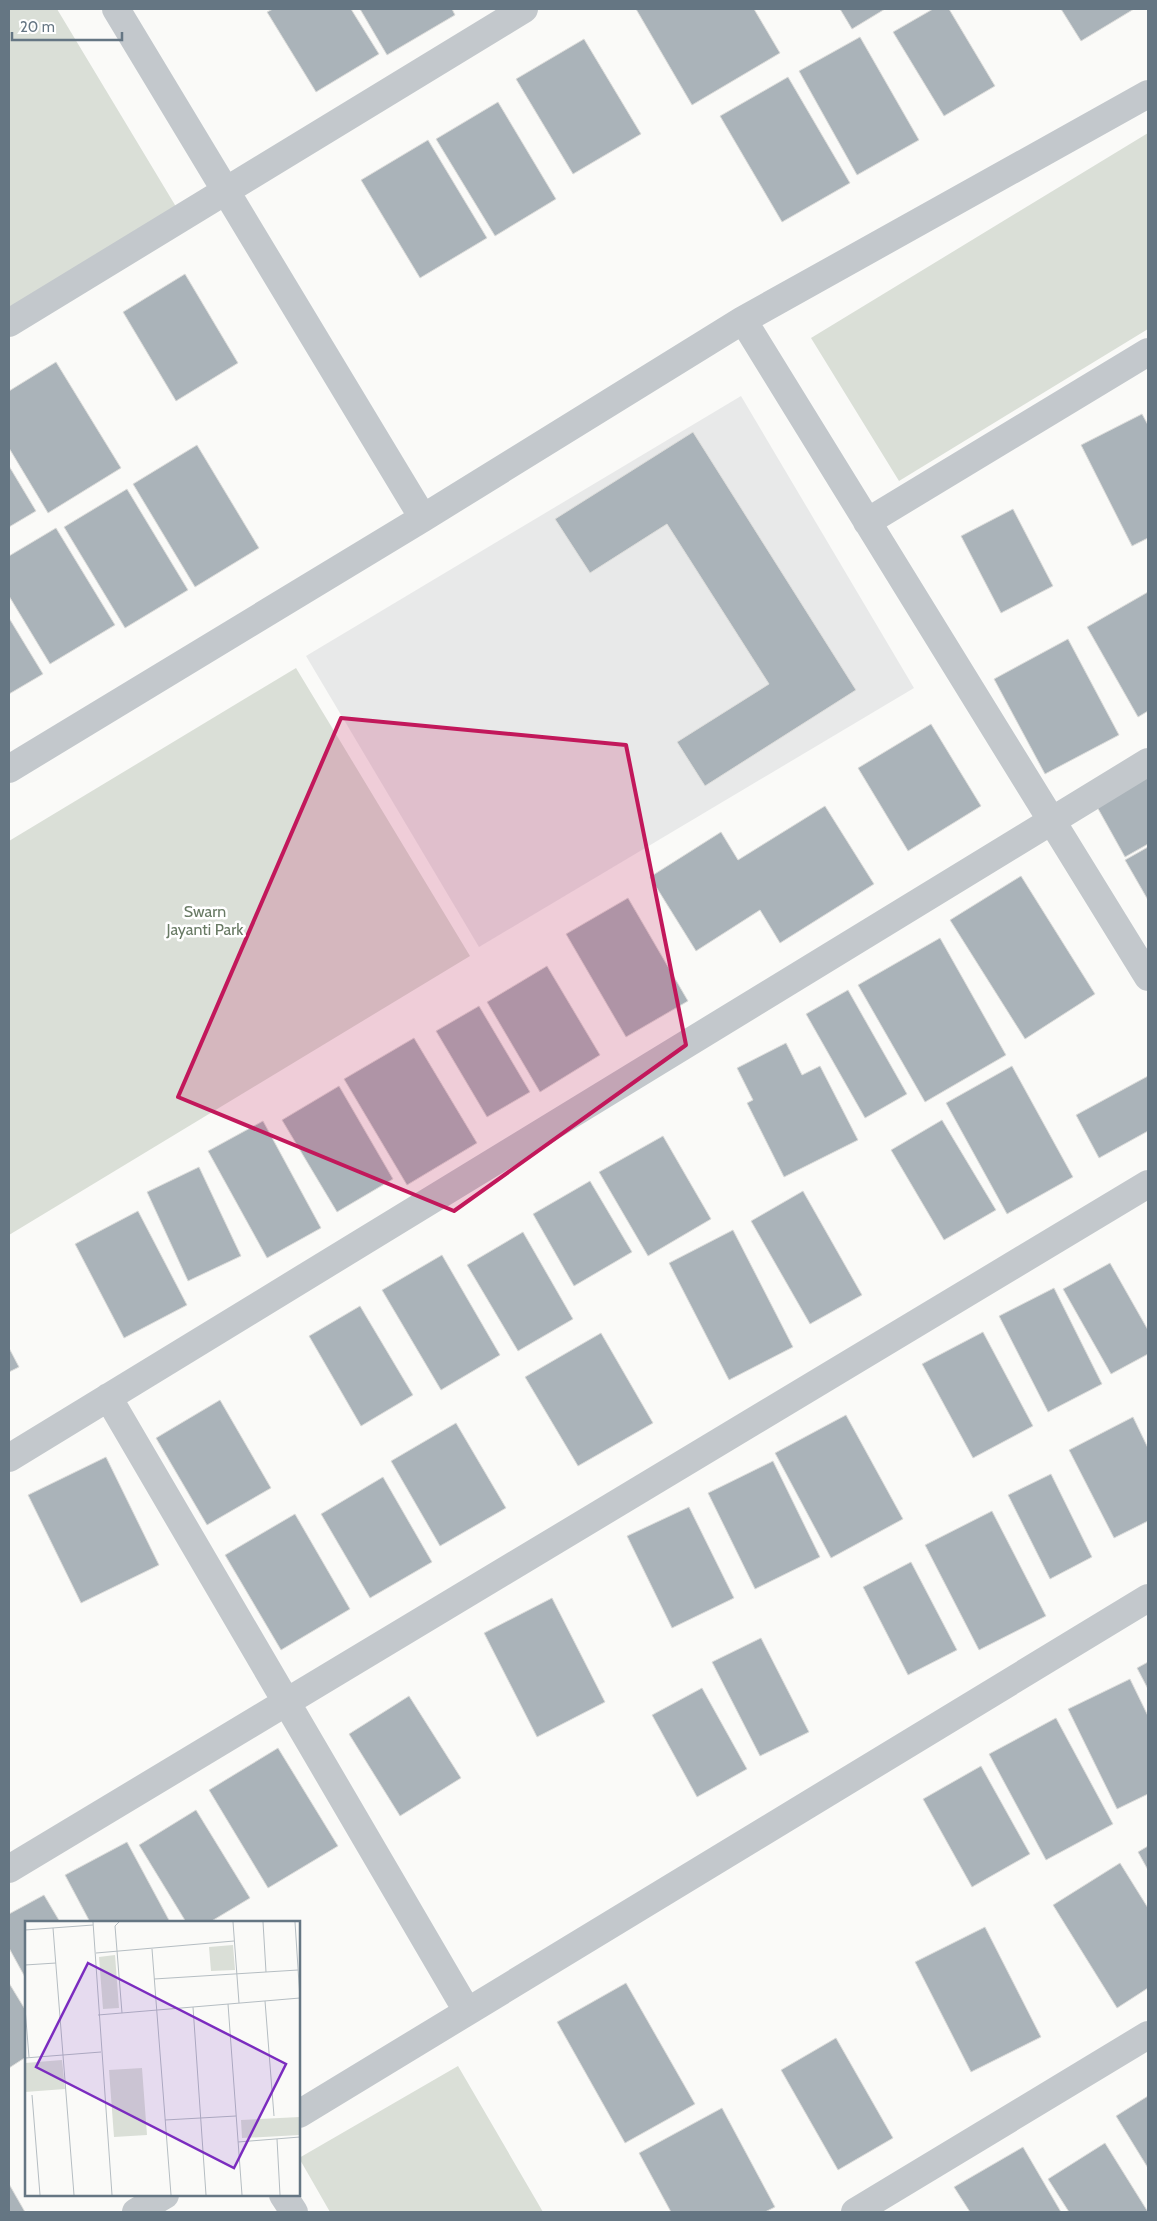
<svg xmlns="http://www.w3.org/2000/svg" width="1157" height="2221" font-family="Cabin,sans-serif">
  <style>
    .built { fill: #e8e9e9 }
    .green { fill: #dadfd7 }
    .building { fill: #aab3b9; stroke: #dcdcda }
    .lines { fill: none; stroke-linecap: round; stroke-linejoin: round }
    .street { stroke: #c3c8cc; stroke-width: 28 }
    .marked { fill: #c2185b; fill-opacity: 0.2; stroke: #c2185b; stroke-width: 4; stroke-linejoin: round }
    .labels { text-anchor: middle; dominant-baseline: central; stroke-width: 5; stroke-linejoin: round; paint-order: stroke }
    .park-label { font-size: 16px; fill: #687a64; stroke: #fff }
    .inset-road { fill: none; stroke: #b5bdc2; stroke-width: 1 }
    .view { fill: #7b2cbf; fill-opacity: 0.15; stroke: #7b2cbf; stroke-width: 2.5 }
    .inset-edge { fill: none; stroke: #657683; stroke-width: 2.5 }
  </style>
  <rect width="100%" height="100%" fill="#fafaf8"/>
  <!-- built -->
  <path class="built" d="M741,396l173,292 -435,259 -173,-291z"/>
  <!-- green -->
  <path class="green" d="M9,9h48l121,201 -169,103z
    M1148,133v196l-249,152 -88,-143z
    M296,668l174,288 -461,279v-394z
    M458,2066l85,146h-213l-31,-54z"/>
  <!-- building -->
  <path class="building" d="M273,9h78l28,45 -63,38 -49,-80z
    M360,9h92l3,6 -68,40z
    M636,9h118l26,44 -88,52z
    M840,9h45l-33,20z
    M933,9h16l46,77 -51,30 -51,-84z
    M1061,9h73l-53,32z
    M860,37l59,103 -62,35 -58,-104z
    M584,39l57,95 -68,40 -57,-95z
    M788,77l62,106 -68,39 -62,-106z
    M498,102l58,97 -61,37 -59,-97z
    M428,140l59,98 -67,40 -59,-98z
    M185,274l53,89 -62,38 -53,-89z
    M56,362l65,106 -73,45 -39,-65v-57z
    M1142,414l6,11v113l-16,8 -51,-101z
    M693,432l163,258 -151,96 -28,-44 92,-58 -102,-160 -77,49 -35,-54z
    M197,445l62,103 -64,39 -62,-103z
    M9,466l27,45 -27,16z
    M127,489l61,101 -63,38 -61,-101z
    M1013,509l40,77 -52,27 -40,-77z
    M56,528l59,97 -65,39 -41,-68v-40z
    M1148,592v119l-10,6 -51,-90z
    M9,618l34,56 -34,20z
    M1068,639l51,96 -74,39 -51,-95z
    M931,724l50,82 -73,45 -50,-83z
    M1148,775v69l-23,13 -29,-52z
    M825,806l49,78 -94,59 -20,-33 -64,41 -46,-74 71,-45 17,28z
    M1148,847v53l-23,-40z
    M1021,876l74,118 -70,45 -75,-119z
    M628,898l60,103 -62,36 -60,-103z
    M940,938l66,117 -81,47 -67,-117z
    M547,966l53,89 -60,37 -53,-90z
    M848,990l59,104 -42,24 -59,-104z
    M479,1006l51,86 -43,25 -51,-86z
    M414,1038l63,105 -70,42 -63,-106z
    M786,1043l16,32 18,-9 38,74 -74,37 -37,-74 6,-3 -16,-32z
    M1012,1066l61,111 -66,37 -61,-111z
    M1148,1076v55l-49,27 -23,-43z
    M339,1086l54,93 -56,33 -55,-92z
    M942,1120l54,90 -52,30 -53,-90z
    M263,1121l58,107 -54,30 -59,-107z
    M663,1136l48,83 -63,37 -49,-84z
    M199,1167l42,89 -53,25 -41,-89z
    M590,1181l42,71 -58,34 -41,-72z
    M803,1191l59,104 -52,29 -59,-103z
    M138,1211l49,94 -63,33 -49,-94z
    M733,1230l60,117 -64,33 -60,-117z
    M523,1232l50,87 -55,32 -51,-86z
    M442,1255l58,100 -59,35 -59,-100z
    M1110,1263l38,67v24l-37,20 -48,-85z
    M1054,1288l48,96 -54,28 -49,-96z
    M360,1306l53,89 -52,31 -52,-90z
    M983,1332l50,94 -60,32 -51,-94z
    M601,1333l52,90 -75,43 -53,-89z
    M9,1348l10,19 -10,5z
    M220,1400l51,88 -64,37 -51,-87z
    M846,1415l57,104 -72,39 -56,-105z
    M1133,1417l15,31v73l-34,17 -45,-88z
    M456,1423l50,85 -66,38 -49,-85z
    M106,1457l53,108 -78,38 -53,-108z
    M773,1461l47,96 -65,32 -47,-96z
    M1051,1474l41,83 -42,22 -42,-84z
    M383,1477l49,85 -62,36 -49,-84z
    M689,1507l45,91 -62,30 -45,-92z
    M992,1511l54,105 -67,34 -54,-105z
    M295,1514l55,95 -69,41 -56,-95z
    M911,1562l46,88 -49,25 -45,-88z
    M552,1598l53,104 -68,35 -53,-104z
    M761,1638l48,94 -49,24 -48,-94z
    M1148,1662v27l-11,-21z
    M1130,1679l18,37v78l-31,15 -49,-100z
    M702,1688l45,81 -50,28 -45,-82z
    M409,1696l52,82 -61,38 -51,-82z
    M1056,1718l57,106 -67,36 -57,-106z
    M278,1748l60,98 -70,42 -59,-98z
    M981,1766l49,88 -58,33 -49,-88z
    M196,1810l54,88 -40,24h-24l-47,-77z
    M127,1842l43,80h-80l-25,-47z
    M1148,1846v24l-10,-18z
    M1120,1863l28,45v80l-31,20 -64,-103z
    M44,1895l16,27h-34v57l-17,-31v-34z
    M985,1927l56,110 -70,35 -56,-110z
    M9,1983l17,28v46l-17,11z
    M626,1983l69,121 -70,39 -68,-121z
    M836,2038l57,100 -55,32 -57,-100z
    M1148,2096v72l-32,-52z
    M722,2108l53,99 -10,5h-94l-32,-59z
    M1105,2143l43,69h-79l-21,-33z
    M1023,2147l38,65h-91l-16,-25z
    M9,2184l16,28h-16z"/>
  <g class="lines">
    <!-- street -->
    <path class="street" d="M116,9l307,509
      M743,320l405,657
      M9,323l515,-314
      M867,522l281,-170
      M9,769l414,-251 320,-198 405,-226
      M108,1397l359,614
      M9,1458l1139,-696
      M9,1869l1139,-685
      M299,2114l849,-516
      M283,2195l11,17
      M136,2212l29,-17
      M855,2212l293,-177"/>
  </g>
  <!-- marked area -->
  <path class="marked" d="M341,718l285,27 60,300 -232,166 -276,-114z"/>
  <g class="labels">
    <!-- park labels -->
    <g class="park-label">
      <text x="205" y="911">Swarn<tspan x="205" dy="18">Jayanti Park</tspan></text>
    </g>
  </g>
  <!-- overview -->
  <g transform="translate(25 1921)">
    <rect width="275" height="275" fill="#fafaf8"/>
    <path d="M208,24l2,25 -24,1 -2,-24zM90,34l4,53 -16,1 -4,-52zM37,139l3,29 -40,3v-29zM117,147l5,67 -33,2 -5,-67zM275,196v18l-58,3 -1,-18z" fill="#dadfd7"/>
    <path class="inset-road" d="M68,1l19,273M94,1l-4,4 7,87M208,1l6,81M238,1l3,50M270,1l5,77M28,7l21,267M0,9l68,-5M127,28l19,246M71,32l138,-12M0,44l31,-2M129,58l144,-9M240,80l9,115M203,83l14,191M168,86l13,188M0,87l4,49M73,94l202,-17M0,137l76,-6M7,174l8,100M140,199l71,-4M252,218l3,56M213,221l62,-5"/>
    <path class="view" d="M63,42l198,101 -52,104 -198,-101z"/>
    <rect width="275" height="275" class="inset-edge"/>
  </g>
  <!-- border -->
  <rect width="1157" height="2221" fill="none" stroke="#657683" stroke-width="20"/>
  <!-- scale -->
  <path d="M12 32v8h110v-8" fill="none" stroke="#657683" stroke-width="2.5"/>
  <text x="20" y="32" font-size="15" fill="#657683" stroke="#ffffff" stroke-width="4" paint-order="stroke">20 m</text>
</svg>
